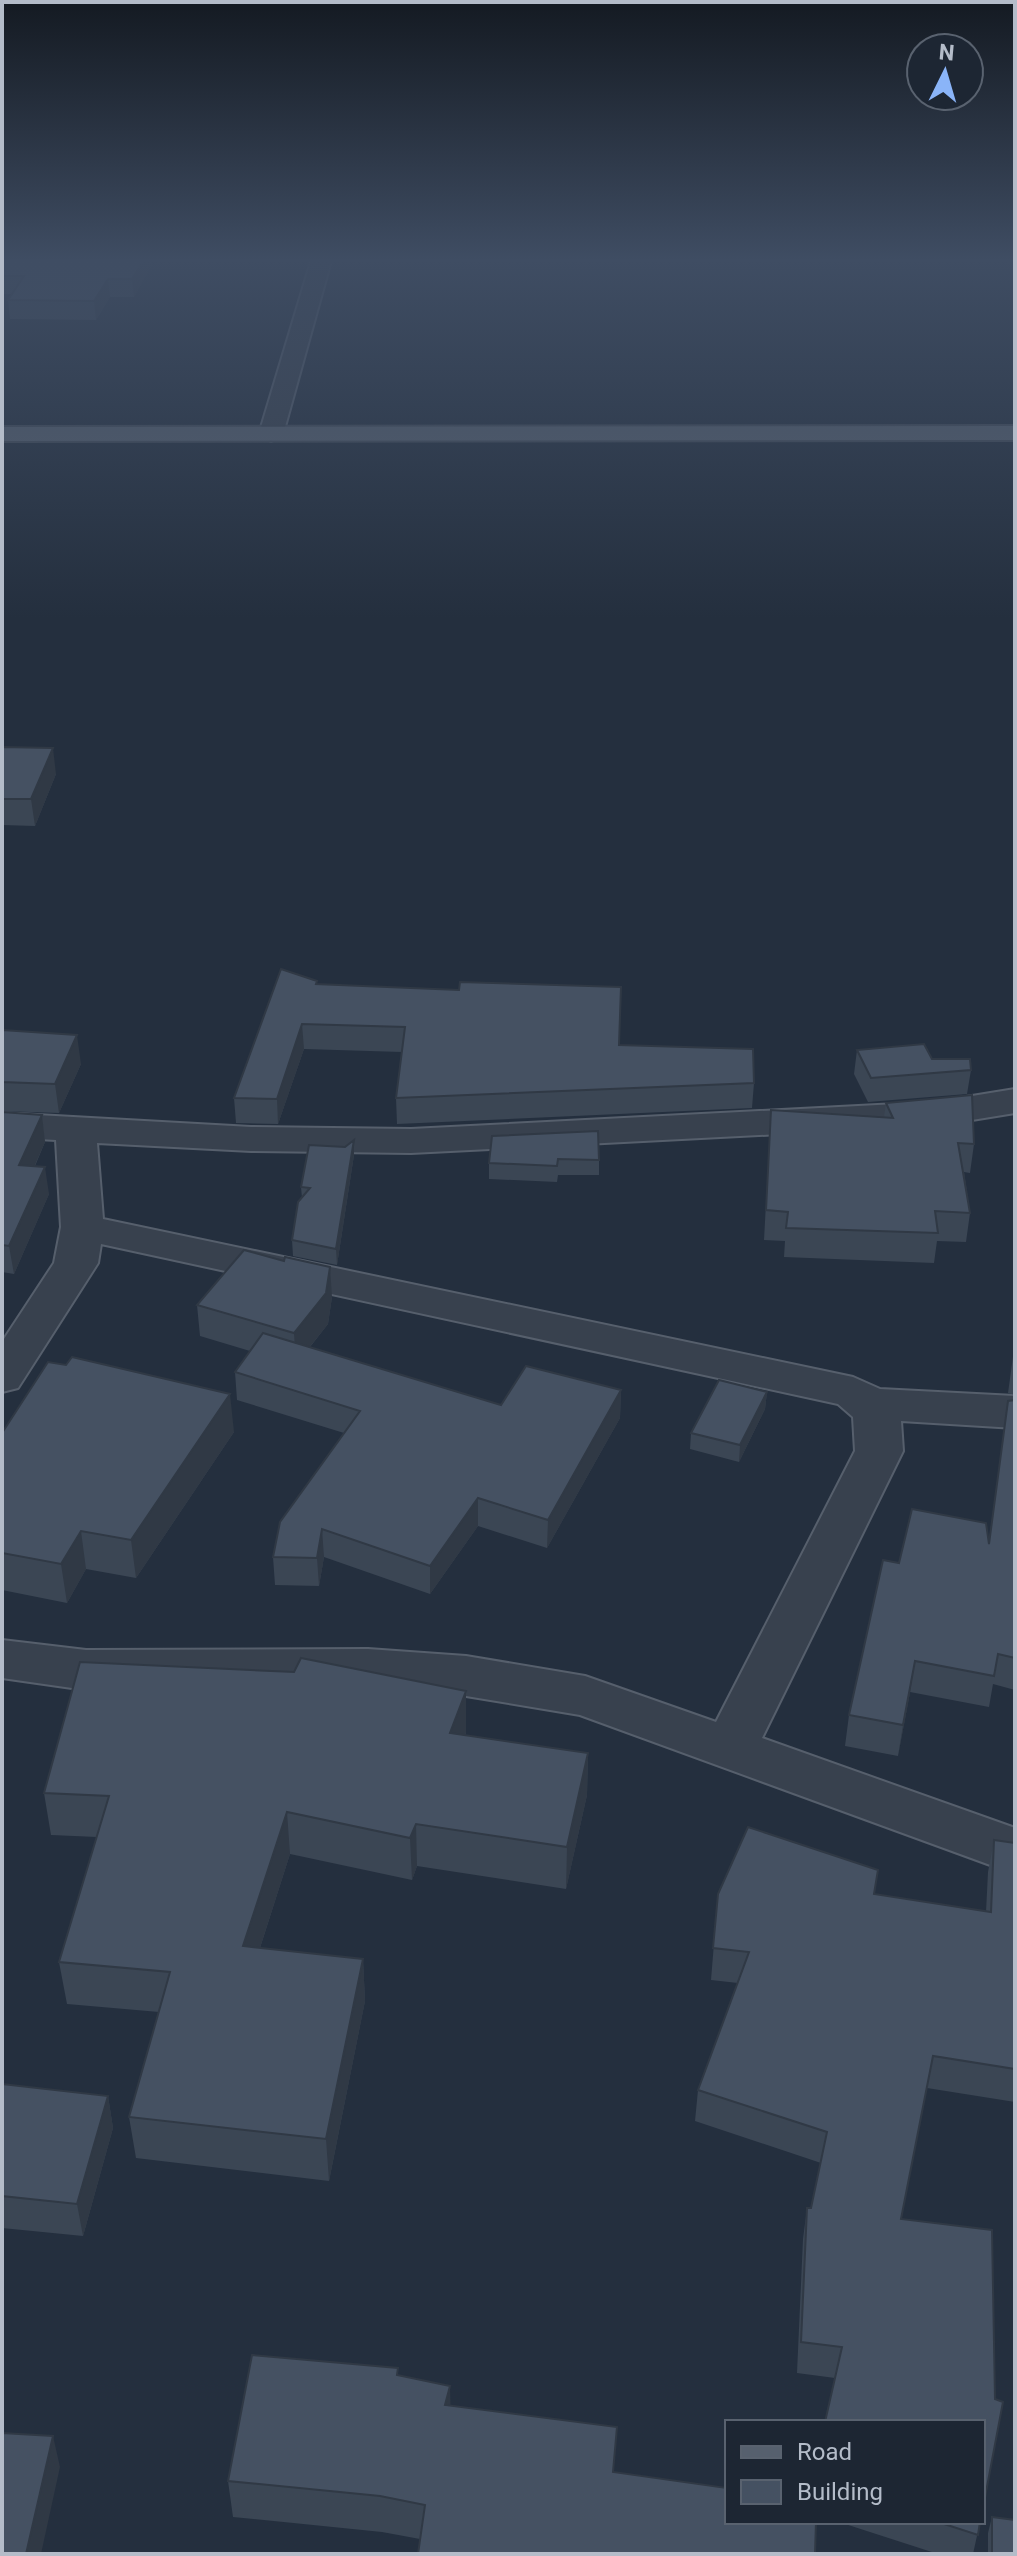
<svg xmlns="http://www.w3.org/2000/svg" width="1017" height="2556" font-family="Roboto,sans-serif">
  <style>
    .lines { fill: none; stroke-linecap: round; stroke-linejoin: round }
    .minor-casing { stroke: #565f6c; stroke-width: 4 }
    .primary-casing { stroke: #414a57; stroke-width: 4 }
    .minor { fill: #38414e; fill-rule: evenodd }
    .primary { fill: #56606e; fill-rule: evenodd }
    .wall { fill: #3b4654 }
    .shaded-wall { fill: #303945 }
    .building { fill: #455162; stroke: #303945; stroke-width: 2 }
  </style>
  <rect width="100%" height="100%" fill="#242f3e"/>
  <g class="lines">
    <!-- minor casing -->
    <g class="minor-casing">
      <path id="minor" d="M311,261h20l-48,173 -12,7 -12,-7z
        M1015,1089v24l-80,13 -524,27 -160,-2 -154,-8 6,76 750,158 27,12 135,7v32l-114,-7 2,30 -141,287 253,90v46l-435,-159 -114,-19 -98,-7 -282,1 -84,-12v-38l84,10 282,-1 98,7 119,20 131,46 139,-271 -2,-34 -15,-13 -737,-160 -3,19 -80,125 -16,4v-50l52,-79 7,-36 -5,-87 -54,-3v-24l249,14 160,2 524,-27z"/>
    </g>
    <!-- primary casing -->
    <g class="primary-casing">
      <path id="primary" d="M1015,426v14l-1013,1v-14z"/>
    </g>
    <!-- minor -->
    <use href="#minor" class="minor"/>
    <!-- primary -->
    <use href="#primary" class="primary"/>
  </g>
  <!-- wall -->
  <path class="wall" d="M2,261h152l-20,36h-24l-14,23 -86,-1 -2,-19 4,-6h-10z
    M2,747l54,27 -21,52 -33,-1z
    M317,984l302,61 135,38 -2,25 -355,16 -1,-26 6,-46 -98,-3 -26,75 -42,-1 -2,-25z
    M2,1030l79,34 -22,49 -57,-2z
    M857,1050l75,9 39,11 -4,24 -99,8 -14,-28z
    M886,1103l88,41 -4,29 -6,-1 6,41 -4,29 -29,-1 -3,22 -150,-6 1,-16 -21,-1 7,-130 113,7z
    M2,1112l40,3 3,27 -10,24 14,28 -35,80 -12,-2z
    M492,1136l107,24v15h-41l-1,7 -68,-3v-16z
    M354,1140v15l-17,110 -44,-9 -1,-16 10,-42 -1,-11z
    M332,1297l-4,27 -18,23 191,58 120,-15 -1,28 -73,130 -69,-22 -48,68 -106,-37 -5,29 -44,-1 -2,-28 71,-124 -107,-33 -2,-28 15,-21 -50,-15 -3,-31z
    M1015,1342v53l-7,-2z
    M767,1392l-2,17 -26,53 -49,-13 1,-16z
    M1015,1400v290l-22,-6 -4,23 -79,-15 -12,64 -53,-10 4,-31 50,-152 90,-23 19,-139z
    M234,1432l-98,146 -50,-9 -19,34 -65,-13v-157z
    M466,1732l-1,4 123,17 -1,42 -21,94 -149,-23 -5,14 -122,-26 -30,94 103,11 2,42 -36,180 -193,-23 -7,-41 30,-105 -92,-8 -8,-42 38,-125 -46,-2 -7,-42z
    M994,1840l21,3v259l-88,-14 -26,131 -66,159 -38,-5 6,-134 4,-31h4l10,-45 -126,-42 3,-31 40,-107 -27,-3 7,-86h156l112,18 2,-40z
    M2,2084l106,12 5,32 -30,108 -81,-8z
    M398,2375l52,11 -30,153 -38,-7 -149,-15 -5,-36z
    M992,2517l23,37h-27v-21z
    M839,2522h141l-7,32h-35z"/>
  <!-- shaded-wall -->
  <path class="shaded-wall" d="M143,261h11l-20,36 -2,-18z
    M108,279l2,18 -14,23 -2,-19z
    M53,748l3,26 -21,52 -4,-27z
    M302,1024l2,25 -26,75 -1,-25z
    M77,1035l4,29 -22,49 -4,-29z
    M42,1115l3,27 -22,50 -4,-27z
    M354,1140v15l-17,110 -1,-16z
    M45,1167l4,27 -35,80 -5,-28z
    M330,1267l2,30 -4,27 -32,40 -2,-31z
    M621,1390l-1,28 -73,130 1,-28z
    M767,1392l-2,17 -26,53 1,-17z
    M230,1394l4,38 -98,146 -5,-38z
    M478,1498v28l-48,68v-28z
    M322,1529l2,28 -5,29 -2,-28z
    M81,1531l5,38 -19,34 -6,-39z
    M915,1661l-5,31 -12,64 5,-31z
    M466,1691v41l-15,43 -1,-42z
    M588,1753l-1,42 -21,94 1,-42z
    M287,1812l3,42 -43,134 -4,-42z
    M416,1824l1,42 -5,14 -2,-42z
    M363,1959l2,42 -36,180 -3,-42z
    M108,2096l5,32 -30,108 -6,-32z
    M450,2386l1,36 -6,-17z
    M53,2436l7,31 -19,87h-15z"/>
  <!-- building -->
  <path class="building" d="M2,261h141l-11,18h-24l-14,22 -86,-1 16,-24h-22z
    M2,747l51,1 -22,51h-29z
    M281,969l36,12 -1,3 143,6 1,-8 161,5 -2,58 134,4 1,34 -358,15 9,-71 -103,-3 -25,75 -43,-1z
    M2,1030l75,5 -22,49 -53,-2z
    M924,1044l8,15h38l1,11 -100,8 -14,-28z
    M972,1095l2,49 -16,-1 12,70 -35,-2 3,22 -152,-5 2,-16 -22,-2 5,-100 122,8 -7,-15z
    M2,1112l40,3 -23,50 26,2 -36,79 -7,-1z
    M598,1131l1,29 -41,-1 -1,7 -68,-3 3,-27z
    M354,1140l-18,109 -44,-9 6,-38 12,-14 -9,-1 8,-42 36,2z
    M244,1250l40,11 1,-4 45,10 -4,26 -32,40 -97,-28z
    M263,1333l238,72 25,-39 95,24 -73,130 -70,-22 -48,68 -108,-37 -5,29 -44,-1 7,-35 80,-111 -125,-39z
    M72,1357l158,37 -99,146 -50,-9 -20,33 -59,-11v-120l46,-71 18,3z
    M719,1380l48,12 -27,53 -49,-12z
    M1015,1400v258l-17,-4 -4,22 -79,-15 -12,64 -54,-10 34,-155 16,3 13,-54 74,14 3,21 19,-143z
    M301,1658l165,33 -16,42 138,20 -21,94 -151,-23 -6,14 -123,-26 -44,134 120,13 -37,180 -197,-22 41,-145 -111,-10 50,-166 -65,-3 36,-131 214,10z
    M748,1827l130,43 -4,24 117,18 3,-72 21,3v226l-82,-13 -32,163 91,11 3,169 8,3 -20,106v-86h-158l17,-75 -41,-5 6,-134h4l16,-76 -129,-42 51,-138 -36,-4 5,-54z
    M2,2084l106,12 -31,108 -75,-8z
    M252,2355l146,13 -1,7 53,11 -5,19 172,22 -4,45 114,16v34h89l-1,32h-397l7,-49 -45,-9 -152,-15z
    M2,2433l51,3 -27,118h-24z
    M992,2517l23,3v34h-23z
    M938,2522h42l-2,13z"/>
  <!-- sky -->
  <linearGradient id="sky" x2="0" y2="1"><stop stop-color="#141a22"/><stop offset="0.42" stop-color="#3f4d63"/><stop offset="1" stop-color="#3f4d63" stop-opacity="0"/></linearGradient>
  <rect width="1017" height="619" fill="url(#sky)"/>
  <!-- border -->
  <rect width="1017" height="2556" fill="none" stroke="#b4bcc9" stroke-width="8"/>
  <!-- legend -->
  <rect x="725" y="2420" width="260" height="104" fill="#1d2633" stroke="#59626f" stroke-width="2"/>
  <rect x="741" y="2446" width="40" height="12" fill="#56606e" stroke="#59626f" stroke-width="2"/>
  <text x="797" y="2460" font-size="24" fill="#b4bcc9">Road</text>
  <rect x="741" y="2480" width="40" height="24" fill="#455162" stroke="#59626f" stroke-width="2"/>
  <text x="797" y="2500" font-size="24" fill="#b4bcc9">Building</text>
  <!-- north arrow -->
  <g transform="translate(945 72) rotate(5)"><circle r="38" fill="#1d2633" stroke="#59626f" stroke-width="2"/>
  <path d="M0-6L14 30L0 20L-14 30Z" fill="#8ab4f8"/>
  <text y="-12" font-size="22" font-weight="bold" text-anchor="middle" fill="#b4bcc9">N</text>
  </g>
</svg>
